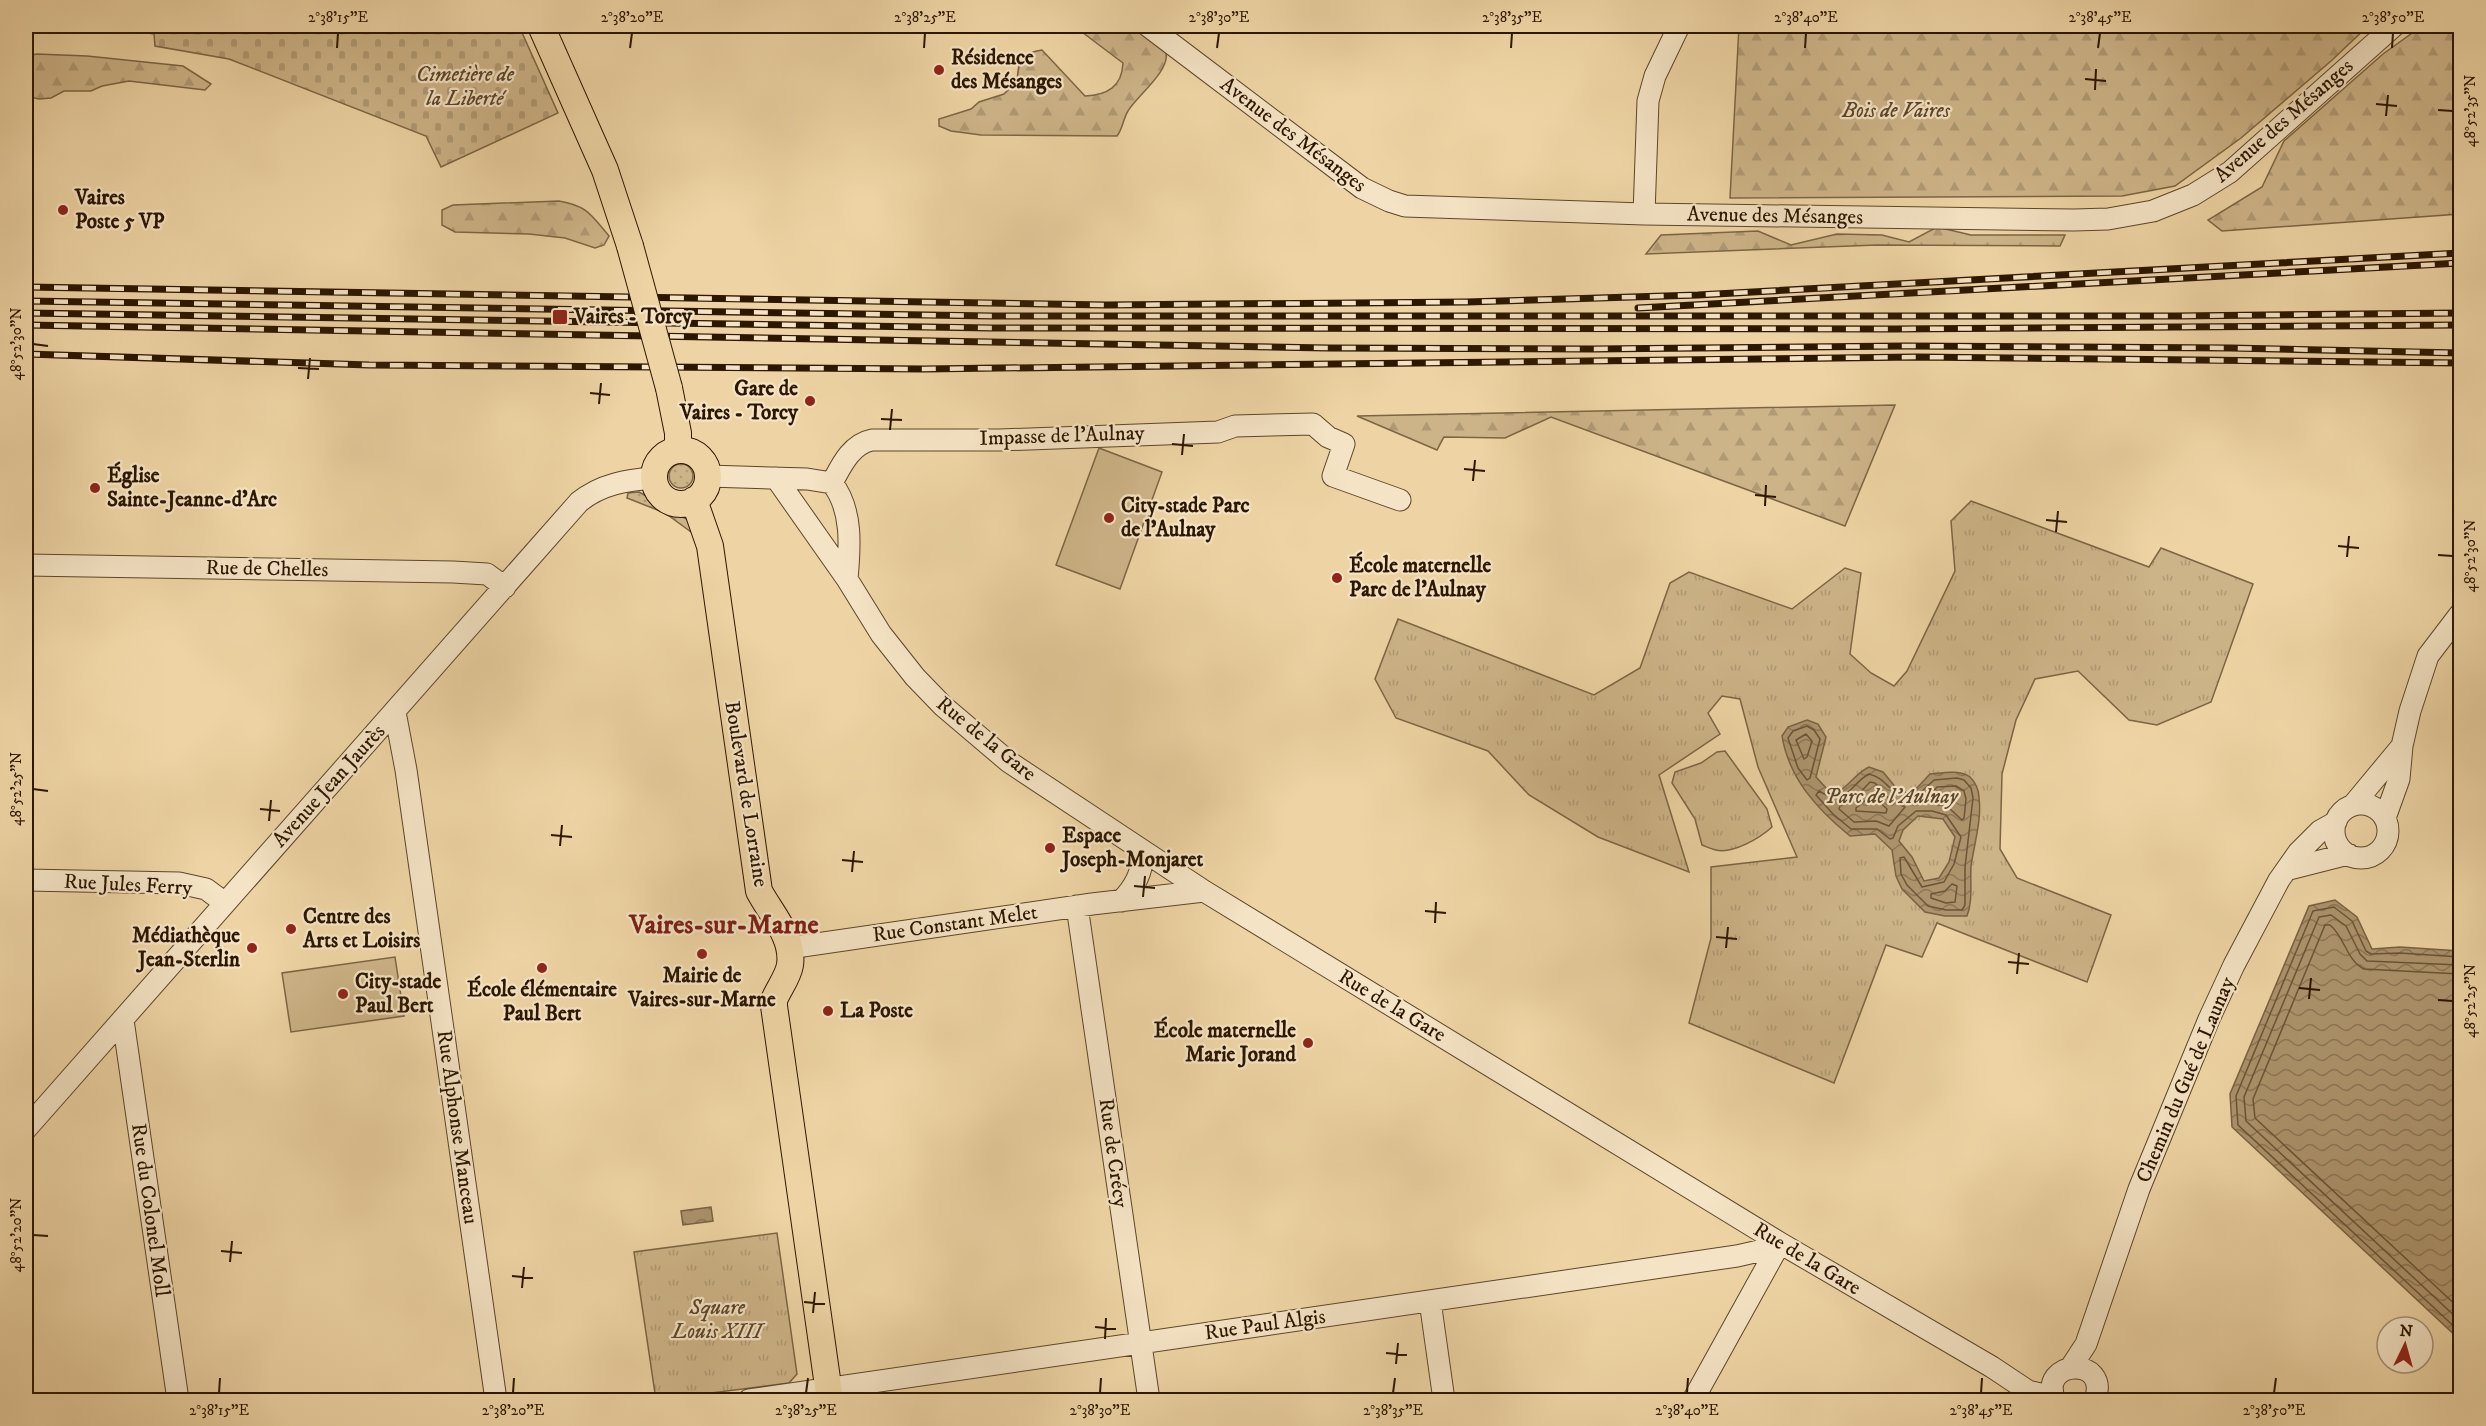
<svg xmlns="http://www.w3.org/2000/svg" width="2486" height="1426" font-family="'IM FELL DW Pica',serif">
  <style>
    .grass { fill: url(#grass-dots); stroke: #7c6544; stroke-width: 1.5 }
    .forest { fill: url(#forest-firs); stroke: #7c6544; stroke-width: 1.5 }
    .cemetery { fill: url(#cemetery-stones); stroke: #7c6544; stroke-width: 1.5 }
    .park { fill: url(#park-tufts); stroke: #7c6544; stroke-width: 1.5 }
    .pitch { fill: #cdb488; stroke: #7c6544; stroke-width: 1.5 }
    .water { fill: url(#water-waves); stroke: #796141; stroke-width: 1.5; fill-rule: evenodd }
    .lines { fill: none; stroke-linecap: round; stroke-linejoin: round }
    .shore { stroke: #6c5436; stroke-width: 1.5 }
    .minor-casing { stroke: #5c4629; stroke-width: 23 }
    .major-casing { stroke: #2c1600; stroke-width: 28 }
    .minor { stroke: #f4e3c4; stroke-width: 21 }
    .major { stroke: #eed4a4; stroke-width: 26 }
    .rail-casing { stroke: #2c1600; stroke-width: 7 }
    .rail { stroke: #f4e3c4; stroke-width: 4.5; stroke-dasharray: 14; stroke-linecap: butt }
    .major-bridge-casing { stroke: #2c1600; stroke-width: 28; stroke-linecap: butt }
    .major-bridge { stroke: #eed4a4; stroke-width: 26 }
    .ticks { fill: none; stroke: #2c1600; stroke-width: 2 }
    .poi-dot { fill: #8f2418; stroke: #f4e3c4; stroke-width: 2 }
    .labels { text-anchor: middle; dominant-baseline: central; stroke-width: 4.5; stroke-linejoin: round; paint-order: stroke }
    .poi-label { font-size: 21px; font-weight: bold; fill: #2c1600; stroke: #f4e3c4; text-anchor: start }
    .park-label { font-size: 21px; font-style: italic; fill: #5c4529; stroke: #f4e3c4 }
    .street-label { font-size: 21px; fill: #2c1600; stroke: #f4e3c4 }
    .district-label { font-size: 27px; font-weight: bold; fill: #7a1f14; stroke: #f4e3c4 }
    .neatline { fill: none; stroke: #2c1600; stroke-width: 2 }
    .ticks-label { font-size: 15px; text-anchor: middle; fill: #2c1600 }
  </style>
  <defs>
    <pattern id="grass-dots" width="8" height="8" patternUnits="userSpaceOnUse" patternTransform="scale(1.5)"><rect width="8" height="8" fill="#cdb488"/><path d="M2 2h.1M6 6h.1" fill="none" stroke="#b09a74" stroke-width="1.8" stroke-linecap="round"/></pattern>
    <pattern id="forest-firs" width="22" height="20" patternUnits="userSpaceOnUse" patternTransform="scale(1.5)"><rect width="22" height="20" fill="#cdb488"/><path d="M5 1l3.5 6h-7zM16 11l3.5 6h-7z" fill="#b09a74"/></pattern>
    <pattern id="cemetery-stones" width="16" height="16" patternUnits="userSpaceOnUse" patternTransform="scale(1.5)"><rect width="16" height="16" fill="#cdb488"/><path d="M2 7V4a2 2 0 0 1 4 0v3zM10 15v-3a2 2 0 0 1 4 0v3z" fill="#b09a74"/></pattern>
    <pattern id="park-tufts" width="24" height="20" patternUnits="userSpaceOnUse" patternTransform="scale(1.5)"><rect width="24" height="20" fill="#cdb488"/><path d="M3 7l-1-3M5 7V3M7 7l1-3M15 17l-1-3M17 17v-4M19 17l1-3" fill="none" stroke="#b09a74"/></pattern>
    <pattern id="water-waves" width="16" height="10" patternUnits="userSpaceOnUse" patternTransform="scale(1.5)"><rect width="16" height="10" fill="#ac936c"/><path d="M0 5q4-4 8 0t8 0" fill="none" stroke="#8c7756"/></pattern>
  </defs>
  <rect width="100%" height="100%" fill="#eed4a4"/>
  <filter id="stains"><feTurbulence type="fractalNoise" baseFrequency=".00333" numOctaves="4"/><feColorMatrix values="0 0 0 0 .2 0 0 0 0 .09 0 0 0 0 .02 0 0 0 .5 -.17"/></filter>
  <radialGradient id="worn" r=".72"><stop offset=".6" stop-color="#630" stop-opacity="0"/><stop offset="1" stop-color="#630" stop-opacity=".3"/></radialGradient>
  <!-- grass -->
  <path class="grass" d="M669 476a12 12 0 1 1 24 0a12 12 0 1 1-24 0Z
    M639,492l51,29 8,8 -7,3 -26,-19 -38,-15 1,-5z"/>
  <!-- forest -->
  <path class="forest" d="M1074,26h74c5,7 17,18 18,27 4,18 -30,44 -38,58 -5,8 -5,17 -11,25l-136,-1 -30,-4 -12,-5v-7l32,-10 8,-7 25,-8 13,-13c2,-21 2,-27 25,-31l43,46c22,-1 37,-9 38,-33z
    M1739,26h629l-37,35 -90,77 -66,48 -53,10 -392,2z
    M2422,26h38v188l-238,17 -14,-11 54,-33 22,-46 99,-87z
    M37,54l50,2 96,10 28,18 -6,6 -76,-9 -27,5 -11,5h-27l-13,7 -12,1 -13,-3v-40z
    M559,201c29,5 32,14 50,35l-5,9 -9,3 -30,-10 -36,-4 -74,-2 -13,-7v-15l11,-5z
    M1937,227l34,8h94l-5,11 -183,-1 -231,9 15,-19 97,-4 33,14 46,-11 45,1 27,7z
    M1895,405l-50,121 -294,-109 -46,21 -61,-1 -7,13 -80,-34z"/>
  <!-- cemetery -->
  <path class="cemetery" d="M143,26h376l39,87 -117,54 -15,-31 -197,-77 -74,-13 -1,-12 -11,-2z"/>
  <!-- park -->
  <path class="park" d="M1971,501l178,66 12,-19 92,36 -42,118 -54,23 -28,-5 -51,-49 -43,8 -19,41 -14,54 -2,75 17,29 94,37 -24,67 -150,-59 -15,34 -36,-12 -52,138 -145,-60 22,-85v-71l86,-10 -39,-90 -18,-68 -18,-3 -14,17 12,21 -61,41 30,97 -91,-35 -69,-42 -41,-44 -92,-33 -21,-39 23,-60 196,76 46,-27 30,-85 19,-11 103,37 53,-41 16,5 -11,81 21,19 23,13 13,-15 48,-100 -4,-50z
    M1725,751l42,58 5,18c-12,11 -39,27 -56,23 -5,-1 -9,-3 -14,-5l-7,-26 -23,-36 3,-11 26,-9 16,-11z
    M777,1233l20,141 -8,9 -133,17 -22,-148z"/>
  <!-- pitch -->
  <path class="pitch" d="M1099,448l63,24 -42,117 -64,-24z
    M395,957l9,59 -113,16 -9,-59z"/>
  <!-- water -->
  <path class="water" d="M1807,720l11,4 8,13 -10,40 12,13 10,2c12,-7 18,-19 31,-25l14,5 14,17 10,4 9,-4 14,-15c12,-1 30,-5 40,3 6,6 9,13 9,21 3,21 -5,47 -8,68 -1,17 2,35 -4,50h-22l-20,-4 -23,-23 -6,-13 -4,-26 -17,-16 -25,2c-32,-26 -61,-57 -68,-100l6,-9zM1918,816l25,3 12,18 -6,25 -10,16 -15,3 -12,-24 -13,-16 4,-11z
    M2335,900l22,17 15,32 28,-2 60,4v389l-228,-213 -2,-33 79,-188z
    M711,1207l2,14 -30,4 -2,-14z"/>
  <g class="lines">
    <!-- shore -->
    <path class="shore" d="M1807,726l7,4 6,9 -10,39 -3,2 -9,-12 -10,-30 5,-7z
      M1806,734l6,7 -5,16 -3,2 -8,-19z
      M1869,774c17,4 20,19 38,24l12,-4 15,-14 23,-2 7,2 7,8 2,10 -8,69v38l-3,5h-16l-18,-4 -21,-21 -6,-11 -1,-16 4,-1 18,30 22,-5 10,-18 7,-27 -15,-22 -14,-4h-16l-18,15 -5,12 -3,1 -13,-10h-26l-18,-15 -17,-19 3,-4c29,18 29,-6 50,-17z
      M1870,782l5,1 15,17 15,7 -16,19 -13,-5 -22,1 -15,-13 1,-3 15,-8z
      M1956,786l8,5 2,8 -2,19 -2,2 -13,-12 -23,-8 11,-13z
      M1872,795l15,14 -1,4 -30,-2v-3z
      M1952,884l5,2 -2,16 -9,1 -15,-5v-4l14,-3z
      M2460,957l-60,-4 -29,1 -5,-3 -14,-30 -18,-14 -21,4 -77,185 2,29 222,207
      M2460,965l-93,-4 -7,-7 -14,-28 -15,-11 -12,2 -75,180 2,24 214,200
      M2460,974l-96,-5c-18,-9 -19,-32 -34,-44h-5l-72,174 2,19 205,191"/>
    <!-- minor casing -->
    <g class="minor-casing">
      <path id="minor" d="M1148,26l214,162 27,13 16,5 239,8 430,6 34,-1 45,-8 40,-16 37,-23 164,-146
        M1644,214l4,-113 7,-25 24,-50
        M708,476l99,3 25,4c21,27 18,64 15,96
        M776,478l71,101 34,55 34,43 28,29 66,56 195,129 576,352 212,124 36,24 25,6
        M832,483c9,-17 19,-39 40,-43h128l218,-8 17,-6 78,-2 15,13 16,7 -11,32 67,24
        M26,565l427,7 34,2 18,13
        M395,712l11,58 90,630
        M2334 831a27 27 0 1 1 54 0a27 27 0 1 1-54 0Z
        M2353,805l49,-59
        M2385,818l14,-39 3,-33 8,-35 18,-55 32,-42
        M2289,869l59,-15
        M26,880l153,3 27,6 19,14
        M1121,901c14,-14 23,-31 21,-51
        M1077,906l72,494
        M789,948l303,-44 112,-13
        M123,1020l55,380
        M26,1129l553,-627c22,-18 48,-22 75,-24
        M1430,1301l14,99
        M2071,1367l15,-23 53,-155 70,-170 25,-54 45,-85 19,-27 22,-22 16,-9
        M749,1400l988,-144 26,-6 17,-7
        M1693,1400l87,-157
        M2055,1400c-18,-40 56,-45 40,0"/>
    </g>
    <!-- major casing -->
    <g class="major-casing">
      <path id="major" d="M541,26l64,144 25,76
        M669,388l9,45v17
        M654 477a27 27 0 1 1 54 0a27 27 0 1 1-54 0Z
        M694,500l16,46 49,345c12,23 35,46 31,74 -2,12 -11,23 -16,35v6l56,394"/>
    </g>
    <!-- minor -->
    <use href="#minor" class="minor"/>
    <!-- major -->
    <use href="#major" class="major"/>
    <!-- rail casing -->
    <g class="rail-casing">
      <path id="rail" d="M26,287l1080,18 361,-3 231,-7 762,-42
        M26,301l966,15h1186l282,-3
        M1638,308l822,-45
        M26,313l965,15 903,1 566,-4
        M26,325l1302,23 266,1 311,-3 326,2 229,5
        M26,354l343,11 555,4 992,-12 544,6"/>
    </g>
    <!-- rail -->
    <use href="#rail" class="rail"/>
    <!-- major-bridge casing -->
    <g class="major-bridge-casing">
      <path id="major-bridge" d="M630,246l39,142"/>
    </g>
    <!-- major-bridge -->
    <use href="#major-bridge" class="major-bridge"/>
  </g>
  <!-- ticks -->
  <path class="ticks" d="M337,48l1,-15M630,48l2,-15M924,48l1,-15M1217,48l2,-15M1511,48l1,-15M1805,48l1,-15M2098,48l2,-15M2392,48l1,-15M2085,79l21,2M2095,90l1,-21M2376,104l21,2M2438,110l15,1M2386,116l2,-21M33,344l15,2M298,368l21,1M308,379l2,-21M590,393l20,2M599,404l2,-21M881,419l21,1M890,430l2,-21M1172,444l21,2M1182,455l2,-21M1464,469l21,2M1473,481l2,-21M1755,495l21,2M1765,506l1,-21M2046,520l21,2M2056,532l2,-21M2338,546l21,2M2438,555l15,1M2347,557l2,-21M33,789l15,2M260,809l20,2M269,821l2,-21M551,835l21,2M560,846l2,-21M842,860l21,2M852,872l2,-21M1134,886l21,2M1143,897l2,-21M1425,911l21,2M1435,923l1,-21M1716,937l21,2M1726,948l2,-21M2008,962l21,2M2017,974l2,-21M2299,988l21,2M2309,999l2,-21M2438,1000l15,1M33,1235l15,1M221,1251l21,2M230,1262l2,-21M512,1276l21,2M522,1288l2,-21M804,1302l21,2M813,1313l2,-21M1095,1327l21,2M1105,1339l1,-21M1386,1353l21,2M1396,1364l2,-21M219,1393l1,-15M513,1393l1,-15M806,1393l2,-15M1100,1393l1,-15M1393,1393l2,-15M1687,1393l1,-15M1981,1393l1,-15M2274,1393l2,-15"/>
  <!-- markers -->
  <g class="poi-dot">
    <circle cx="939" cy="70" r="6"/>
    <circle cx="63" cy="210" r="6"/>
    <rect x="552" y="309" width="16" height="16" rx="3"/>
    <circle cx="810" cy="401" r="6"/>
    <circle cx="95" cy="488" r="6"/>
    <circle cx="1109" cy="518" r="6"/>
    <circle cx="1337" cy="578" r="6"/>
    <circle cx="1050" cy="848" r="6"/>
    <circle cx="291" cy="929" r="6"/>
    <circle cx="252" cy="948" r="6"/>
    <circle cx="702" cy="954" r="6"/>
    <circle cx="542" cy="968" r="6"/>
    <circle cx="343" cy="994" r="6"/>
    <circle cx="828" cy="1011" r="6"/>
    <circle cx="1308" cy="1043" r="6"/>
  </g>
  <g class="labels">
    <!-- poi labels -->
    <g class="poi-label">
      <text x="951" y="58">Résidence<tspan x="951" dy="24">des Mésanges</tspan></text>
      <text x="75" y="198">Vaires<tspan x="75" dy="24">Poste 5 VP</tspan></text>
      <text x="574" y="317">Vaires - Torcy</text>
      <text x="798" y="389" text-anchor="end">Gare de<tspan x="798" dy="24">Vaires - Torcy</tspan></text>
      <text x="107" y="476">Église<tspan x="107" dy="24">Sainte-Jeanne-d'Arc</tspan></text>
      <text x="1121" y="506">City-stade Parc<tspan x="1121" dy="24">de l'Aulnay</tspan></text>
      <text x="1349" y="566">École maternelle<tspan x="1349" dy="24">Parc de l'Aulnay</tspan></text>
      <text x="1062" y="836">Espace<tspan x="1062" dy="24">Joseph-Monjaret</tspan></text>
      <text x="303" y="917">Centre des<tspan x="303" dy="24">Arts et Loisirs</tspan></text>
      <text x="240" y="936" text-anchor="end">Médiathèque<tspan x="240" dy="24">Jean-Sterlin</tspan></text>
      <text x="702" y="976" text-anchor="middle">Mairie de<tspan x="702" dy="24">Vaires-sur-Marne</tspan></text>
      <text x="355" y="982">City-stade<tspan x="355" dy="24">Paul Bert</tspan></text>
      <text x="542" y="990" text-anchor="middle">École élémentaire<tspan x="542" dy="24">Paul Bert</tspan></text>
      <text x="840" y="1011">La Poste</text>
      <text x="1296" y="1031" text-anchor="end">École maternelle<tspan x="1296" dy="24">Marie Jorand</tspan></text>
    </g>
    <!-- park labels -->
    <g class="park-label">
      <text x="465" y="75">Cimetière de<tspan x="465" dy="24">la Liberté</tspan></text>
      <text x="1896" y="111">Bois de Vaires</text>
      <text x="1891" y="797">Parc de l'Aulnay</text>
      <text x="717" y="1308">Square<tspan x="717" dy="24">Louis XIII</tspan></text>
    </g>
    <!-- street labels -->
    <g class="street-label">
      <text transform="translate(2284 121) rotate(-41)">Avenue des Mésanges</text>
      <text transform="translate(1293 135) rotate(37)">Avenue des Mésanges</text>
      <text transform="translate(1775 216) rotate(1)">Avenue des Mésanges</text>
      <text transform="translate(1062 436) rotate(-2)">Impasse de l'Aulnay</text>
      <text transform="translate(267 569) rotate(1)">Rue de Chelles</text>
      <text transform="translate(986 739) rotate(39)">Rue de la Gare</text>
      <text transform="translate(329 786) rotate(-48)">Avenue Jean Jaurès</text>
      <text transform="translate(746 794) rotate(81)">Boulevard de Lorraine</text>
      <text transform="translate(128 885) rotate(3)">Rue Jules Ferry</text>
      <text transform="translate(955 924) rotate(-8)">Rue Constant Melet</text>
      <text transform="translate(1392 1006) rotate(31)">Rue de la Gare</text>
      <text transform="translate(2186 1080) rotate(-67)">Chemin du Gué de Launay</text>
      <text transform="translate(457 1127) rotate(82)">Rue Alphonse Manceau</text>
      <text transform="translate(1113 1153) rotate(82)">Rue de Crécy</text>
      <text transform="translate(150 1210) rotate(82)">Rue du Colonel Moll</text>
      <text transform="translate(1807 1259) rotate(31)">Rue de la Gare</text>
      <text transform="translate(1265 1325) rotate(-8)">Rue Paul Algis</text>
    </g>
    <!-- district labels -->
    <g class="district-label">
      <text x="724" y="925">Vaires-sur-Marne</text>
    </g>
  </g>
  <!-- margin -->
  <rect width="2486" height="1426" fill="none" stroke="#eed4a4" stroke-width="66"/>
  <!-- north arrow -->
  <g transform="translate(2405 1345) rotate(5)"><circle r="28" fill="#f4e3c4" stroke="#a49176" stroke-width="1.5"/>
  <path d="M0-4.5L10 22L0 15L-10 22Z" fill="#8f2418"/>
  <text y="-9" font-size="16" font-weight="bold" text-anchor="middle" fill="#2c1600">N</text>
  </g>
  <rect x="33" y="33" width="2420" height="1360" class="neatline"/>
  <g class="ticks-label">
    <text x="338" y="22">2°38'15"E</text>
    <text x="632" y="22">2°38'20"E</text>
    <text x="925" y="22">2°38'25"E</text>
    <text x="1219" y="22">2°38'30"E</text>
    <text x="1512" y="22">2°38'35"E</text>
    <text x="1806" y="22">2°38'40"E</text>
    <text x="2100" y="22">2°38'45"E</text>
    <text x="2393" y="22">2°38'50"E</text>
    <text transform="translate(2470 111) rotate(-90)" y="5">48°52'35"N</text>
    <text transform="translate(16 344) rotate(-90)" y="5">48°52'30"N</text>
    <text transform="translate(2470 556) rotate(-90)" y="5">48°52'30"N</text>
    <text transform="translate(16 789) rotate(-90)" y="5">48°52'25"N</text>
    <text transform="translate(2470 1001) rotate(-90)" y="5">48°52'25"N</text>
    <text transform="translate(16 1235) rotate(-90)" y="5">48°52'20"N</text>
    <text x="219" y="1415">2°38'15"E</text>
    <text x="513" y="1415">2°38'20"E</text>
    <text x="806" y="1415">2°38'25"E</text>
    <text x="1100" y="1415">2°38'30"E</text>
    <text x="1393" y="1415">2°38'35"E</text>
    <text x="1687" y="1415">2°38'40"E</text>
    <text x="1981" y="1415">2°38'45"E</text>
    <text x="2274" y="1415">2°38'50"E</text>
  </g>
  <rect width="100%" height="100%" filter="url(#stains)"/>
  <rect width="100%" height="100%" fill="url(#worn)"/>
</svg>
